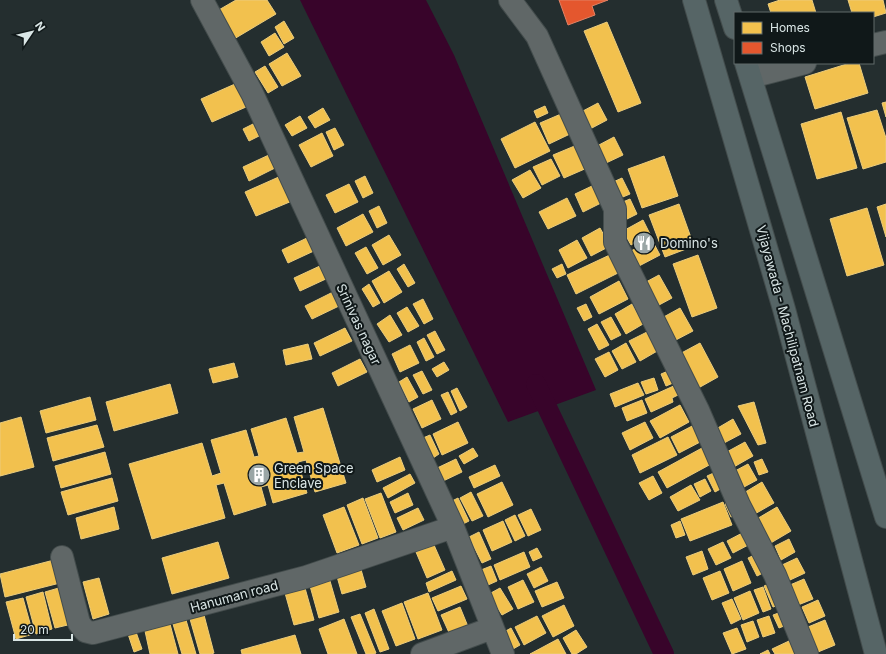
<svg xmlns="http://www.w3.org/2000/svg" width="886" height="654" font-family="Inter,sans-serif">
  <style>
    .water { fill: #38042a }
    .homes { fill: #f2c14e; stroke: #ebcc7c }
    .shops { fill: #e4572e; stroke: #e18265 }
    .lines { fill: none; stroke-linecap: round; stroke-linejoin: round }
    .canal { stroke: #38042a; stroke-width: 20 }
    .minor-casing { stroke: #434c4c; stroke-width: 24 }
    .highway-casing { stroke: #434c4c; stroke-width: 24 }
    .minor { stroke: #606767; stroke-width: 22 }
    .highway { stroke: #566566; stroke-width: 22 }
    .labels { text-anchor: middle; dominant-baseline: central; stroke-width: 4; stroke-linejoin: round; paint-order: stroke }
    .poi-label { font-size: 13px; fill: #dae6e6; stroke: #101819; text-anchor: start }
    .street-label { font-size: 13px; fill: #dae6e6; stroke: #101819 }
  </style>
  <rect width="100%" height="100%" fill="#242e2f"/>
  <!-- water -->
  <path class="water" d="M300,0h126l28,55 142,335 -88,32z"/>
  <!-- homes -->
  <path class="homes" d="M236,0h31l9,14 -42,25 -17,-28z
    M780,0h32l4,13h-45l-3,-9z
    M848,0h35l3,13 -13,4v-4h-21z
    M284,21l10,17 -10,6 -9,-17z
    M607,22l34,81 -23,9 -34,-81z
    M275,33l9,14 -15,9 -8,-14z
    M287,53l14,23 -19,10 -13,-22z
    M850,63h9l9,30 -53,16 -10,-32z
    M265,66l13,21 -10,6 -13,-21z
    M235,84l11,23 -34,15 -11,-23z
    M886,102v15l-4,-14z
    M598,103l9,17 -17,9 -9,-17z
    M545,106l3,7 -11,5 -3,-7z
    M323,108l7,12 -15,8 -7,-11z
    M877,110l9,28v24l-23,7 -16,-51z
    M841,112l16,56 -40,11 -16,-55z
    M561,114l9,20 -21,10 -9,-21z
    M300,116l7,12 -15,8 -7,-11z
    M535,122l15,29 -35,17 -14,-29z
    M253,124l6,12 -10,5 -6,-12z
    M335,128l9,17 -10,5 -8,-18z
    M322,133l11,23 -22,11 -12,-22z
    M614,137l9,18 -17,8 -9,-17z
    M577,145l10,23 -23,10 -11,-23z
    M271,154l6,13 -28,14 -6,-14z
    M664,156l14,40 -36,12 -14,-39z
    M551,159l9,17 -18,9 -9,-18z
    M530,170l11,18 -18,10 -11,-18z
    M281,176l11,25 -36,15 -11,-24z
    M365,176l8,17 -10,5 -8,-17z
    M622,178l8,16 -12,5 -7,-16z
    M349,184l9,18 -23,11 -9,-18z
    M592,186l9,17 -18,9 -8,-18z
    M567,198l9,18 -28,13 -9,-17z
    M630,199l7,15 -12,6 -7,-16z
    M679,204l15,42 -29,11 -16,-42z
    M886,204v33l-9,-30z
    M379,206l8,17 -10,5 -8,-17z
    M867,208l17,57 -37,11 -17,-57z
    M363,214l10,18 -27,14 -9,-18z
    M643,220l7,14 -19,11 -8,-14z
    M600,228l10,18 -19,10 -9,-18z
    M389,235l12,20 -18,10 -11,-20z
    M309,237l7,13 -28,13 -6,-13z
    M577,240l10,18 -19,10 -9,-18z
    M652,240l8,15 -21,11 -8,-15z
    M366,247l12,21 -11,6 -12,-21z
    M614,253l8,18 -46,23 -9,-19z
    M698,255l19,53 -25,9 -19,-53z
    M404,264l11,19 -7,4 -11,-18z
    M562,264l4,10 -9,4 -5,-9z
    M322,265l6,13 -28,13 -6,-13z
    M389,271l13,21 -18,11 -12,-22z
    M659,275l13,23 -13,7 -13,-23z
    M619,281l9,18 -29,15 -9,-17z
    M369,284l11,19 -7,4 -11,-18z
    M333,292l6,14 -27,13 -7,-13z
    M423,299l10,20 -9,5 -11,-20z
    M586,304l6,13 -8,4 -7,-13z
    M632,304l11,20 -17,10 -11,-20z
    M407,307l12,19 -11,6 -11,-19z
    M680,308l13,23 -21,11 -12,-23z
    M390,315l12,20 -13,7 -12,-18z
    M611,317l10,18 -10,5 -10,-18z
    M597,324l12,21 -10,5 -11,-21z
    M345,328l7,13 -32,15 -6,-13z
    M435,331l10,19 -8,4 -10,-19z
    M649,331l10,19 -19,11 -11,-20z
    M424,338l10,19 -8,4 -9,-19z
    M626,343l10,19 -14,7 -10,-18z
    M700,343l18,34 -25,14 -19,-34z
    M308,344l4,15 -26,6 -3,-15z
    M410,345l9,18 -19,9 -8,-18z
    M609,352l9,18 -13,7 -10,-18z
    M360,359l7,13 -29,14 -6,-13z
    M444,362l5,8 -12,7 -5,-8z
    M234,363l4,14 -25,6 -4,-14z
    M673,369l5,12 -12,5 -5,-12z
    M422,371l10,19 -9,4 -10,-19z
    M407,377l11,20 -9,5 -10,-20z
    M654,378l4,12 -12,4 -5,-12z
    M638,383l6,12 -29,12 -5,-13z
    M170,384l8,29 -64,18 -8,-29z
    M678,384l4,9 -10,5 1,4 -22,10 -6,-13z
    M457,388l10,19 -7,4 -9,-20z
    M448,392l9,20 -6,3 -10,-20z
    M90,397l6,23 -50,13 -6,-22z
    M432,400l9,19 -19,9 -9,-19z
    M642,400l5,13 -20,8 -5,-13z
    M754,402l12,41 -8,2 -20,-39z
    M680,405l9,17 -29,16 -10,-17z
    M323,408l23,75 -31,9 -9,-32 -8,2 9,31 -34,10 -5,-18 -7,2 5,18 -32,10 -10,-32 -8,2 9,33 -73,21 -23,-75 73,-21 10,33 9,-3 -10,-33 35,-10 8,27 5,-1 -8,-27 35,-11 11,35 7,-1 -10,-35z
    M21,417l13,50 -34,9v-53z
    M733,419l8,15 -17,9 -8,-14z
    M458,422l10,21 -26,12 -9,-21z
    M645,422l8,16 -23,12 -8,-17z
    M696,424l8,16 -25,13 -8,-16z
    M97,425l7,22 -51,14 -6,-23z
    M430,435l9,19 -6,4 -10,-20z
    M668,437l9,18 -37,18 -8,-18z
    M745,442l8,14 -21,12 -9,-14z
    M473,448l5,8 -14,8 -5,-8z
    M702,448l9,16 -44,24 -9,-16z
    M105,452l6,22 -50,14 -6,-22z
    M400,457l5,13 -28,12 -5,-12z
    M456,459l6,13 -21,10 -6,-13z
    M762,459l6,13 -9,3 -5,-13z
    M748,464l9,16 -13,7 -9,-16z
    M495,465l5,11 -26,12 -5,-11z
    M718,471l8,15 -11,6 -8,-16z
    M410,474l5,9 -27,15 -5,-10z
    M653,476l9,17 -13,7 -10,-17z
    M112,478l6,23 -50,14 -7,-23z
    M705,479l6,12 -11,6 -6,-13z
    M502,482l11,23 -25,12 -11,-23z
    M762,482l12,21 -21,12 -11,-21z
    M691,485l9,15 -22,11 -8,-14z
    M471,492l12,24 -11,5 -12,-23z
    M381,493l15,39 -16,6 -15,-39z
    M408,493l5,12 -18,8 -5,-11z
    M363,498l15,40 -16,6 -15,-39z
    M458,498l11,23 -8,4 -11,-23z
    M734,500l5,14 -8,3 -6,-13z
    M723,502l9,23 -42,16 -9,-22z
    M114,507l5,22 -38,10 -5,-21z
    M344,507l15,38 -22,8 -14,-38z
    M777,507l14,24 -22,13 -14,-24z
    M418,508l6,12 -21,10 -6,-12z
    M531,509l10,21 -13,6 -10,-21z
    M515,515l10,21 -10,5 -10,-21z
    M503,521l9,21 -20,9 -9,-21z
    M680,521l5,14 -9,3 -5,-13z
    M748,530l6,12 -21,11 -6,-12z
    M479,532l12,27 -9,4 -13,-26z
    M789,539l6,13 -14,8 -6,-14z
    M218,542l11,36 -57,16 -10,-36z
    M723,542l8,16 -15,7 -8,-16z
    M434,545l11,25 -18,8 -11,-26z
    M537,548l5,9 -9,4 -4,-9z
    M702,551l6,18 -15,6 -7,-18z
    M524,552l6,15 -30,13 -6,-15z
    M759,553l8,18 -10,5 -9,-18z
    M797,558l8,15 -15,7 -8,-15z
    M54,560l6,23 -55,14 -5,-23z
    M742,561l9,22 -18,8 -9,-22z
    M360,566l6,21 -24,7 -6,-21z
    M491,566l6,15 -9,4 -7,-15z
    M541,567l7,14 -14,7 -7,-14z
    M452,571l4,9 -27,12 -3,-9z
    M720,571l9,22 -17,7 -9,-22z
    M99,578l10,36 -16,5 -10,-37z
    M804,579l9,20 -15,6 -8,-20z
    M523,580l11,22 -16,7 -10,-22z
    M330,581l9,31 -20,6 -9,-32z
    M557,582l7,16 -22,9 -7,-16z
    M773,582l9,22 -9,3 -9,-21z
    M461,586l6,13 -29,12 -6,-13z
    M62,587l10,37 -17,4 -10,-36z
    M763,587l8,22 -8,3 -9,-22z
    M305,588l9,32 -20,5 -9,-32z
    M500,588l13,21 -11,6 -13,-21z
    M750,591l9,22 -16,7 -9,-22z
    M43,592l9,37 -16,5 -10,-37z
    M428,593l14,37 -24,9 -14,-37z
    M23,598l10,36 -17,5 -10,-37z
    M732,599l9,20 -10,5 -9,-21z
    M818,600l7,16 -16,7 -7,-16z
    M402,603l13,36 -19,7 -14,-35z
    M564,605l10,21 -21,11 -11,-21z
    M460,607l9,22 -18,8 -10,-22z
    M374,609l15,40 -9,3 -15,-39z
    M784,611l5,13 -10,4 -6,-13z
    M360,614l16,39 -2,1h-8l-15,-37z
    M204,615l10,38 -3,1h-11l-10,-35z
    M537,616l9,17 -22,12 -9,-18z
    M769,616l6,17 -12,4 -6,-17z
    M344,619l13,35h-29l-9,-25z
    M186,620l10,34h-14l-9,-30z
    M825,620l10,25 -17,7 -10,-25z
    M753,621l6,16 -12,5 -6,-17z
    M170,624l8,30h-28l-5,-23z
    M511,628l9,17 -7,4 -9,-17z
    M737,628l9,21 -14,5 -9,-21z
    M576,630l11,17 -11,7h-4l-9,-16z
    M136,632l6,17 -8,3 -6,-18z
    M295,635l6,19h-59l-1,-4z
    M558,639l8,15h-36z
    M789,641l7,13h-21l-3,-5z
    M768,650l2,4h-10z"/>
  <!-- shops -->
  <path class="shops" d="M559,0h49l-16,6 3,9 -27,10z"/>
  <g class="lines">
    <!-- canal -->
    <path class="canal" d="M536,384l128,270"/>
    <!-- minor casing -->
    <g class="minor-casing">
      <path id="minor" d="M202,0l50,93 201,434 50,127
        M510,0l27,36 78,173v33l83,168 41,95 36,70 32,79
        M873,45l13,-3
        M751,77l54,-14
        M62,557l17,66 6,8 8,2 213,-56 147,-50
        M422,654l70,-26"/>
    </g>
    <!-- highway casing -->
    <g class="highway-casing">
      <path id="highway" d="M694,0l90,309 92,345
        M726,0l9,28
        M746,63l140,454"/>
    </g>
    <!-- minor -->
    <use href="#minor" class="minor"/>
    <!-- highway -->
    <use href="#highway" class="highway"/>
  </g>
  <!-- icons -->
  <defs>
    <g id="restaurant-disc" transform="scale(1.15)"><circle r="9.5" fill="#9aa6a6" stroke="#101819"/><path d="M-5-6h1v4h1v-4h1v4h1v-4h1v5L-1.5 .5V6h-2V.5L-5-1ZM5-6V6H3V1.5H1.5Q1.5-4 5-6Z" fill="#fff"/></g>
    <g id="building-disc" transform="scale(1.15)"><circle r="9.5" fill="#9aa6a6" stroke="#101819"/><path d="M-4-6H4V6H1V3H-1V6H-4ZM-2.5-4.3h1.7v1.8h-1.7ZM.8-4.3h1.7v1.8H.8ZM-2.5-1h1.7V.8h-1.7ZM.8-1h1.7V.8H.8Z" fill="#fff"/></g>
  </defs>
  <g fill-rule="evenodd">
    <use href="#restaurant-disc" x="644" y="243"/>
    <use href="#building-disc" x="259" y="475"/>
  </g>
  <g class="labels">
    <!-- poi labels -->
    <g class="poi-label">
      <text x="660" y="243">Domino's</text>
      <text x="274" y="468">Green Space<tspan x="274" dy="15">Enclave</tspan></text>
    </g>
    <!-- street labels -->
    <g class="street-label">
      <text transform="translate(359 324) rotate(65)">Srinivas nagar</text>
      <text transform="translate(788 326) rotate(75)">Vijayawada - Machilipatnam Road</text>
      <text transform="translate(234 596) rotate(-15)">Hanuman road</text>
    </g>
  </g>
  <!-- legend -->
  <rect x="734" y="12" width="140" height="52" fill="#101819" stroke="#616a6b"/>
  <rect x="742" y="22" width="20" height="12" fill="#f2c14e" stroke="#616a6b"/>
  <text x="770" y="32" font-size="12" fill="#dae6e6">Homes</text>
  <rect x="742" y="42" width="20" height="12" fill="#e4572e" stroke="#616a6b"/>
  <text x="770" y="52" font-size="12" fill="#dae6e6">Shops</text>
  <!-- north arrow -->
  <g transform="translate(32 32) rotate(55)" stroke="#101819" stroke-width="3" paint-order="stroke">
  <path d="M0-3L7 15L0 10L-7 15Z" fill="#dae6e6"/>
  <text y="-6" font-size="11" font-weight="bold" text-anchor="middle" fill="#dae6e6">N</text>
  </g>
  <!-- scale -->
  <path d="M14 634v6h58v-6" fill="none" stroke="#dae6e6" stroke-width="2"/>
  <text x="20" y="634" font-size="12" fill="#dae6e6" stroke="#101819" stroke-width="3" paint-order="stroke">20 m</text>
</svg>
